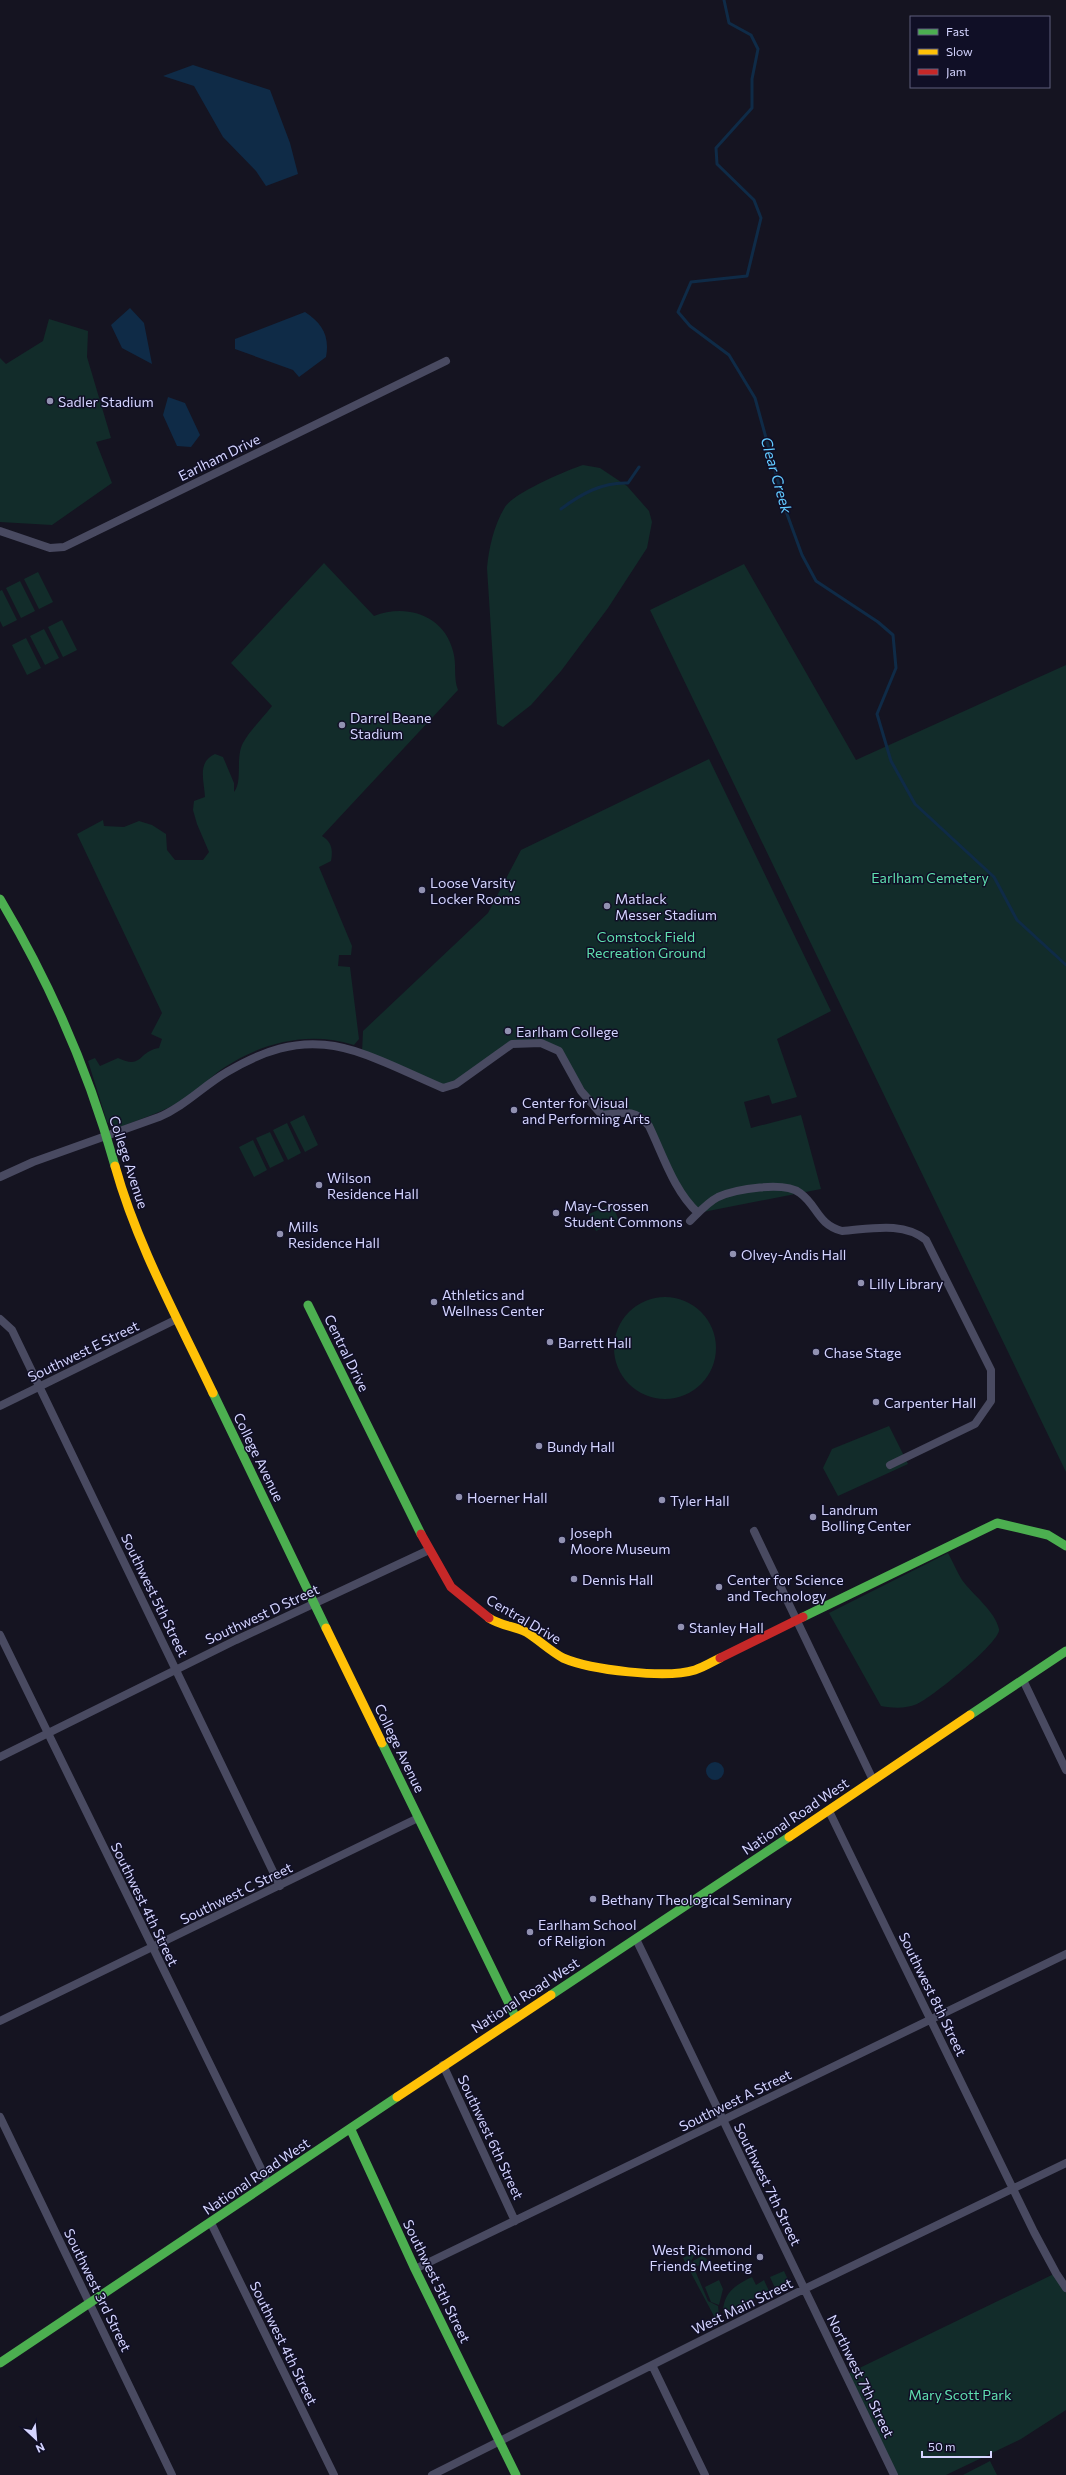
<svg xmlns="http://www.w3.org/2000/svg" width="1066" height="2475" font-family="Commissioner,sans-serif">
  <style>
    .green { fill: #122c2a }
    .water { fill: #0f2b47 }
    .lines { fill: none; stroke-linecap: round; stroke-linejoin: round }
    .stream { stroke: #0f2b47; stroke-width: 3 }
    .street { stroke: #494a61; stroke-width: 8 }
    .fast { stroke: #4caf50; stroke-width: 9 }
    .slow { stroke: #ffc107; stroke-width: 9 }
    .jam { stroke: #c62828; stroke-width: 9 }
    .poi-dot { fill: #9191b1; stroke: #100f26; stroke-width: 1.5 }
    .labels { text-anchor: middle; dominant-baseline: central; stroke-width: 3; stroke-linejoin: round; paint-order: stroke }
    .poi-label { font-size: 14px; fill: #d4d4ff; stroke: #100f26; text-anchor: start }
    .street-label { font-size: 14px; fill: #d4d4ff; stroke: #100f26 }
    .park-label { font-size: 14px; fill: #5fe0af; stroke: #100f26 }
    .water-label { font-size: 15px; font-style: italic; fill: #62caff; stroke: #100f26 }
  </style>
  <rect width="100%" height="100%" fill="#151421"/>
  <!-- green -->
  <path class="green" d="M49,319l39,12 -1,26 24,81 -15,4 16,41 -60,42 -52,-3v-164l6,6 37,-23z
    M583,465l17,3 27,18 22,25 3,11 -5,26 -39,60 -47,63 -30,34 -28,22 -6,-3 -10,-156c2,-21 7,-43 18,-61 7,-13 62,-37 78,-42z
    M324,563l50,53c32,-13 70,-1 79,35 4,13 0,26 5,39l-136,146c10,6 11,14 9,25l-12,6 33,79 -1,9h-12l-1,11 12,1 9,72 -5,6c-45,-14 -90,-3 -129,22 -14,9 -26,23 -41,32 -19,12 -40,19 -61,27l-8,1 -8,-5 -19,-61 7,-3 5,8 18,-8c25,12 20,-7 41,-10l3,-9 -11,-5 11,-21 -85,-179 26,-14 1,6 20,1 15,-6 13,4 14,9 1,16 8,10h28l6,-8 -12,-28 -4,-14 1,-9 11,-4c-1,-17 -8,-35 10,-43l8,3 11,26v9c9,-11 1,-34 9,-49 7,-13 20,-25 29,-37l-41,-43z
    M744,564l112,196 210,-95v807l-416,-862z
    M38,572l15,30 -14,7 -15,-30z
    M20,581l15,30 -14,7 -15,-30z
    M2,590l15,30 -14,7 -3,-6v-30z
    M62,620l15,30 -14,7 -15,-30z
    M44,629l15,29 -14,7 -15,-29z
    M26,638l15,30 -14,7 -15,-30z
    M709,759l122,252 -54,28 20,58 -25,7 -3,-9 -25,7 7,26 50,-13 20,74 -123,24 -9,-9 -46,-86 -41,-3 -43,-64 -18,-8 -29,1 -69,44 -81,-35 1,-22 125,-118 33,-63z
    M304,1115l14,30 -13,7 -15,-30z
    M287,1123l14,30 -13,7 -15,-30z
    M270,1132l14,29 -14,7 -14,-30z
    M253,1140l14,30 -13,7 -15,-30z
    M612,1204l7,17 -23,10 -7,-17z
    M614 1348a51 51 0 1 1 102 0a51 51 0 1 1-102 0Z
    M889,1426l19,38 -70,32 -15,-28 9,-19z
    M948,1553c5,9 9,19 14,27 11,15 33,31 37,49 3,12 -69,70 -82,75 -12,5 -24,4 -36,2l-52,-93z
    M697,2251l-6,10 17,40 10,5 1,10 -4,2 -32,-60z
    M702,2256l5,3 -1,3 -11,5 -2,-6z
    M784,2271l5,11 -14,6 -5,-11z
    M1056,2273l10,15v122l-45,29 -75,36h-52l-49,-100z
    M752,2277l4,8 8,-5 5,11 -46,22c0,-20 12,-28 29,-36z
    M719,2280l4,9 -4,16 -8,-3 -6,-15z
    M990,2461l7,14h-34z"/>
  <!-- water -->
  <path class="water" d="M193,65l77,25 20,53 8,31 -32,12 -10,-15 -33,-34 -29,-51 -31,-10z
    M130,308l14,15 8,41 -30,-16 -11,-23z
    M305,312c17,11 25,24 21,45l-27,20 -6,-7 -58,-21v-10z
    M168,397l17,6 15,32 -9,12 -14,-1 -14,-31z
    M706 1771a9 9 0 1 1 18 0a9 9 0 1 1-18 0Z"/>
  <g class="lines">
    <!-- stream -->
    <path class="stream" d="M724,0l5,23 22,12 7,14 -6,30v29l-36,40 1,16 37,36 7,18 -14,58 -56,6 -13,30 12,14 39,29 26,43 32,116 15,41 14,26 62,41 15,13 3,33 -19,46 14,47 24,43 79,73 23,43 49,45
      M561,509c20,-15 41,-27 67,-26l11,-16"/>
    <!-- street -->
    <path class="street" d="M0,531l50,17 14,-1 382,-186
      M0,1177l33,-15 126,-45c26,-11 44,-31 68,-45 89,-53 132,-20 216,16l13,-4 56,-40 29,-1 18,8 22,40 21,24c20,-2 33,-7 47,11 14,29 25,65 49,87
      M690,1221c8,-8 18,-19 28,-24 18,-8 66,-16 82,-4 18,13 17,31 42,38 28,-2 61,-10 84,9l65,130v31l-16,23 -85,41
      M0,1319l12,11 27,56 241,500
      M0,1406l177,-87
      M754,1531l119,249
      M0,1635l268,548
      M1023,1680l43,90
      M0,1757l236,-117 193,-90
      M829,1811l205,421 22,41 10,15
      M636,1939l258,536
      M0,2021l418,-203
      M443,2065l72,156
      M0,2117l172,358
      M211,2223l123,252
      M415,2269l651,-315
      M652,2365l53,110
      M432,2475l364,-182 270,-130"/>
    <!-- fast -->
    <path class="fast" d="M0,899c50,84 89,173 115,267
      M308,1305l113,229
      M213,1393l113,235
      M803,1617l194,-94 51,12 18,11
      M970,1715l96,-64
      M382,1743l134,275
      M551,1995l238,-158
      M351,2130l64,139 101,206
      M0,2363l397,-266"/>
    <!-- slow -->
    <path class="slow" d="M115,1166c22,79 63,153 98,227
      M489,1618c12,8 25,8 37,14 13,8 24,19 37,26 28,12 103,21 132,12 9,-3 17,-8 25,-12
      M326,1628l56,115
      M789,1837l181,-122
      M397,2097l154,-102"/>
    <!-- jam -->
    <path class="jam" d="M421,1534l30,53 38,31
      M720,1658l83,-41"/>
  </g>
  <!-- markers -->
  <g class="poi-dot">
    <circle cx="50" cy="401" r="4"/>
    <circle cx="342" cy="725" r="4"/>
    <circle cx="422" cy="890" r="4"/>
    <circle cx="607" cy="906" r="4"/>
    <circle cx="508" cy="1031" r="4"/>
    <circle cx="514" cy="1110" r="4"/>
    <circle cx="319" cy="1185" r="4"/>
    <circle cx="556" cy="1213" r="4"/>
    <circle cx="280" cy="1234" r="4"/>
    <circle cx="733" cy="1254" r="4"/>
    <circle cx="861" cy="1283" r="4"/>
    <circle cx="434" cy="1302" r="4"/>
    <circle cx="550" cy="1342" r="4"/>
    <circle cx="816" cy="1352" r="4"/>
    <circle cx="876" cy="1402" r="4"/>
    <circle cx="539" cy="1446" r="4"/>
    <circle cx="459" cy="1497" r="4"/>
    <circle cx="662" cy="1500" r="4"/>
    <circle cx="813" cy="1517" r="4"/>
    <circle cx="562" cy="1540" r="4"/>
    <circle cx="574" cy="1579" r="4"/>
    <circle cx="719" cy="1587" r="4"/>
    <circle cx="681" cy="1627" r="4"/>
    <circle cx="593" cy="1899" r="4"/>
    <circle cx="530" cy="1932" r="4"/>
    <circle cx="760" cy="2257" r="4"/>
  </g>
  <g class="labels">
    <!-- poi labels -->
    <g class="poi-label">
      <text x="58" y="401">Sadler Stadium</text>
      <text x="350" y="717">Darrel Beane<tspan x="350" dy="16">Stadium</tspan></text>
      <text x="430" y="882">Loose Varsity<tspan x="430" dy="16">Locker Rooms</tspan></text>
      <text x="615" y="898">Matlack<tspan x="615" dy="16">Messer Stadium</tspan></text>
      <text x="516" y="1031">Earlham College</text>
      <text x="522" y="1102">Center for Visual<tspan x="522" dy="16">and Performing Arts</tspan></text>
      <text x="327" y="1177">Wilson<tspan x="327" dy="16">Residence Hall</tspan></text>
      <text x="564" y="1205">May-Crossen<tspan x="564" dy="16">Student Commons</tspan></text>
      <text x="288" y="1226">Mills<tspan x="288" dy="16">Residence Hall</tspan></text>
      <text x="741" y="1254">Olvey-Andis Hall</text>
      <text x="869" y="1283">Lilly Library</text>
      <text x="442" y="1294">Athletics and<tspan x="442" dy="16">Wellness Center</tspan></text>
      <text x="558" y="1342">Barrett Hall</text>
      <text x="824" y="1352">Chase Stage</text>
      <text x="884" y="1402">Carpenter Hall</text>
      <text x="547" y="1446">Bundy Hall</text>
      <text x="467" y="1497">Hoerner Hall</text>
      <text x="670" y="1500">Tyler Hall</text>
      <text x="821" y="1509">Landrum<tspan x="821" dy="16">Bolling Center</tspan></text>
      <text x="570" y="1532">Joseph<tspan x="570" dy="16">Moore Museum</tspan></text>
      <text x="582" y="1579">Dennis Hall</text>
      <text x="727" y="1579">Center for Science<tspan x="727" dy="16">and Technology</tspan></text>
      <text x="689" y="1627">Stanley Hall</text>
      <text x="601" y="1899">Bethany Theological Seminary</text>
      <text x="538" y="1924">Earlham School<tspan x="538" dy="16">of Religion</tspan></text>
      <text x="752" y="2249" text-anchor="end">West Richmond<tspan x="752" dy="16">Friends Meeting</tspan></text>
    </g>
    <!-- street labels -->
    <g class="street-label">
      <text transform="translate(219 457) rotate(-26)">Earlham Drive</text>
      <text transform="translate(129 1162) rotate(72)">College Avenue</text>
      <text transform="translate(83 1351) rotate(-26)">Southwest E Street</text>
      <text transform="translate(347 1353) rotate(64)">Central Drive</text>
      <text transform="translate(259 1457) rotate(64)">College Avenue</text>
      <text transform="translate(155 1595) rotate(64)">Southwest 5th Street</text>
      <text transform="translate(262 1614) rotate(-25)">Southwest D Street</text>
      <text transform="translate(524 1619) rotate(30)">Central Drive</text>
      <text transform="translate(400 1748) rotate(64)">College Avenue</text>
      <text transform="translate(795 1816) rotate(-34)">National Road West</text>
      <text transform="translate(236 1893) rotate(-26)">Southwest C Street</text>
      <text transform="translate(145 1904) rotate(64)">Southwest 4th Street</text>
      <text transform="translate(933 1994) rotate(64)">Southwest 8th Street</text>
      <text transform="translate(525 1995) rotate(-33)">National Road West</text>
      <text transform="translate(735 2100) rotate(-26)">Southwest A Street</text>
      <text transform="translate(491 2137) rotate(65)">Southwest 6th Street</text>
      <text transform="translate(256 2176) rotate(-34)">National Road West</text>
      <text transform="translate(768 2184) rotate(64)">Southwest 7th Street</text>
      <text transform="translate(437 2281) rotate(64)">Southwest 5th Street</text>
      <text transform="translate(98 2290) rotate(64)">Southwest 3rd Street</text>
      <text transform="translate(742 2306) rotate(-26)">West Main Street</text>
      <text transform="translate(284 2343) rotate(64)">Southwest 4th Street</text>
      <text transform="translate(861 2376) rotate(64)">Northwest 7th Street</text>
    </g>
    <!-- park labels -->
    <g class="park-label">
      <text x="930" y="877">Earlham Cemetery</text>
      <text x="646" y="936">Comstock Field<tspan x="646" dy="16">Recreation Ground</tspan></text>
      <text x="960" y="2394">Mary Scott Park</text>
    </g>
    <!-- water labels -->
    <g class="water-label">
      <text transform="translate(777 475) rotate(74)">Clear Creek</text>
    </g>
  </g>
  <!-- legend -->
  <rect x="910" y="16" width="140" height="72" fill="#100f26" stroke="#5e5e7d"/>
  <rect x="918" y="29" width="20" height="6" fill="#4caf50" stroke="#5e5e7d"/>
  <text x="946" y="36" font-size="12" fill="#d4d4ff">Fast</text>
  <rect x="918" y="49" width="20" height="6" fill="#ffc107" stroke="#5e5e7d"/>
  <text x="946" y="56" font-size="12" fill="#d4d4ff">Slow</text>
  <rect x="918" y="69" width="20" height="6" fill="#c62828" stroke="#5e5e7d"/>
  <text x="946" y="76" font-size="12" fill="#d4d4ff">Jam</text>
  <!-- north arrow -->
  <g transform="translate(36 2439) rotate(154)" stroke="#100f26" stroke-width="3" paint-order="stroke">
  <path d="M0-3L7 15L0 10L-7 15Z" fill="#d4d4ff"/>
  <text y="-6" font-size="11" font-weight="bold" text-anchor="middle" fill="#d4d4ff">N</text>
  </g>
  <!-- scale -->
  <path d="M922 2451v6h69v-6" fill="none" stroke="#d4d4ff" stroke-width="2"/>
  <text x="928" y="2451" font-size="12" fill="#d4d4ff" stroke="#100f26" stroke-width="3" paint-order="stroke">50 m</text>
</svg>
